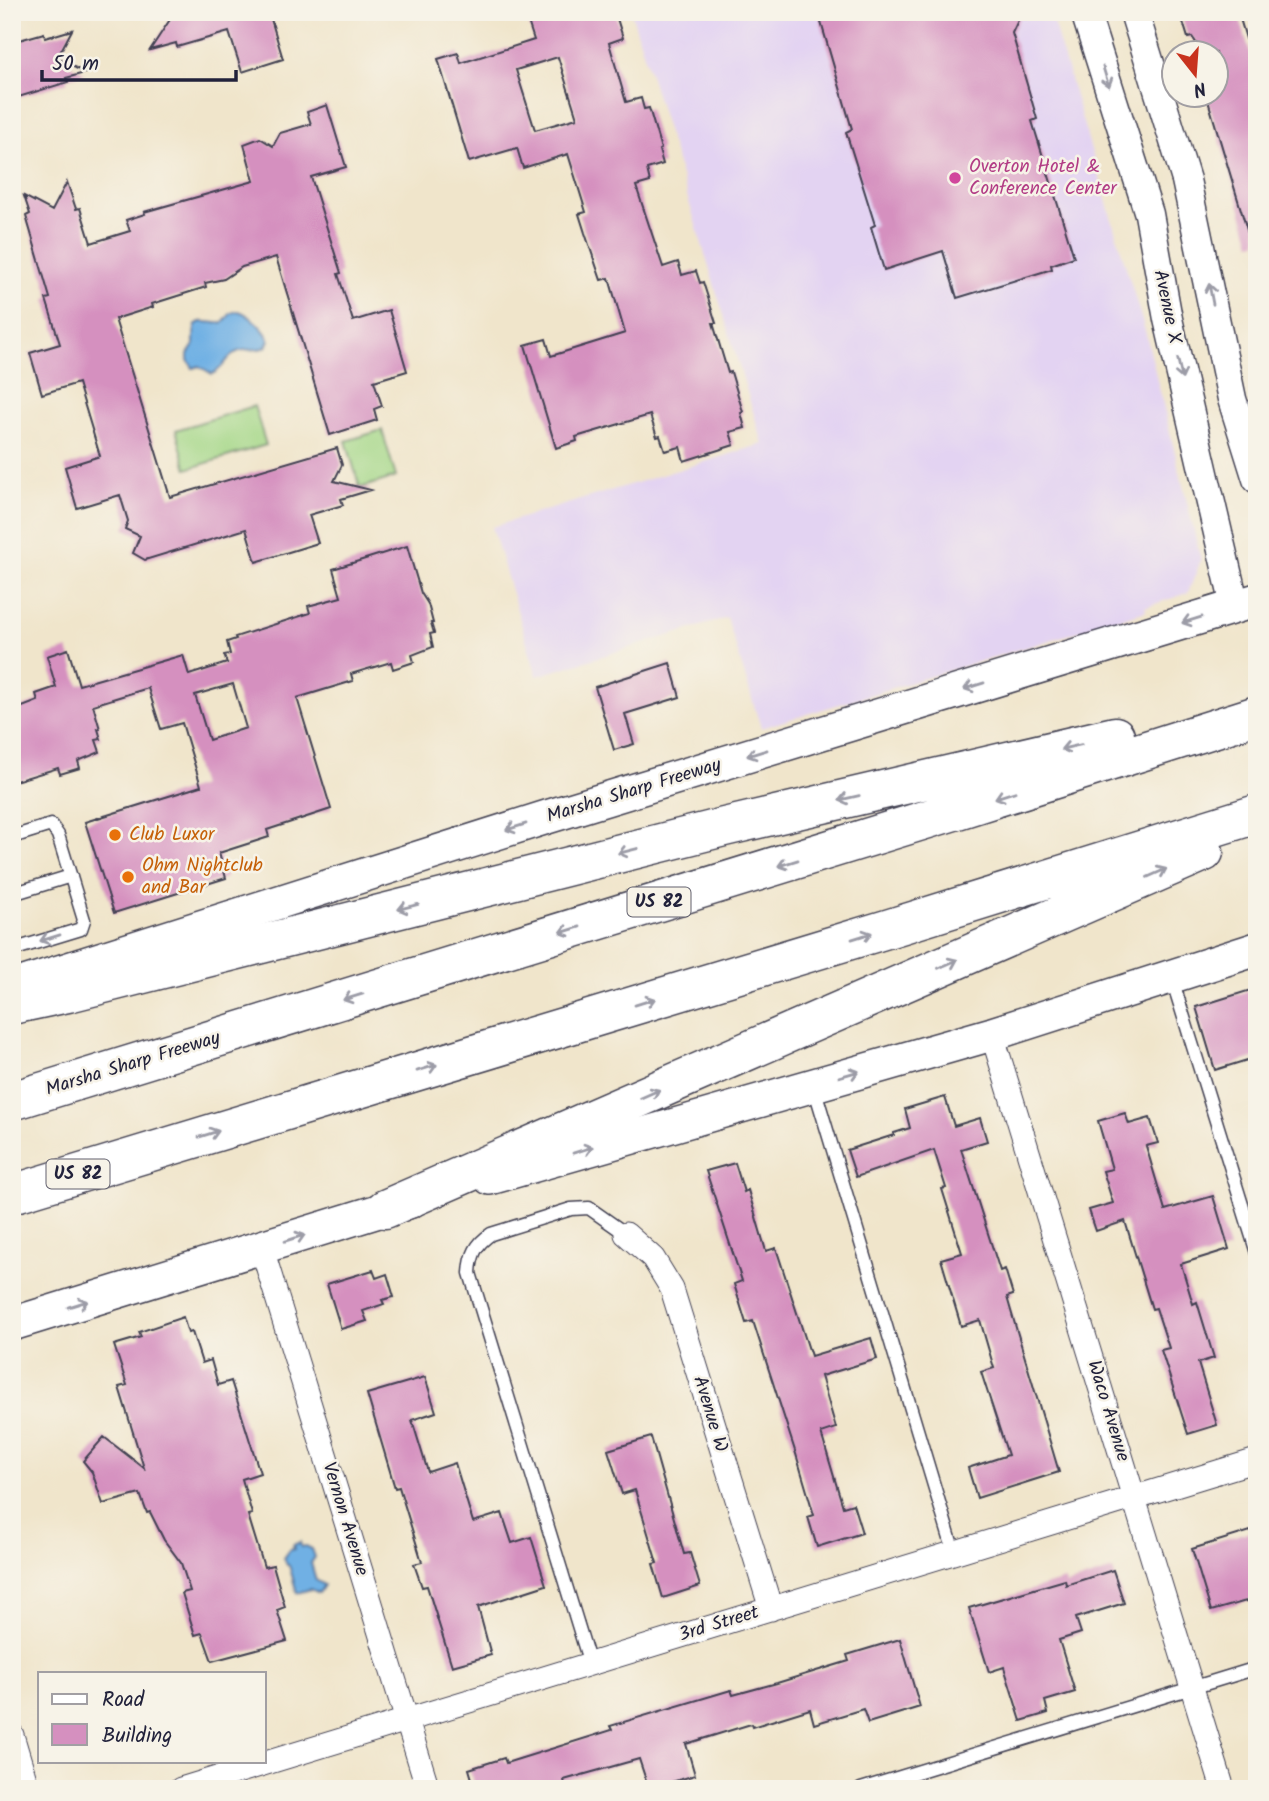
<svg xmlns="http://www.w3.org/2000/svg" width="1269" height="1801" font-family="Kalam,sans-serif">
  <style>
    .built { fill: #e3d3f2 }
    .green { fill: #a4d787; stroke: #637c61; stroke-width: 2 }
    .water { fill: #70b0e4; stroke: #496990; stroke-width: 2 }
    .building { fill: #d590bf; fill-rule: evenodd }
    .lines { fill: none; stroke-linecap: round; stroke-linejoin: round }
    .service-casing { stroke: #413f51; stroke-width: 15 }
    .minor-casing { stroke: #413f51; stroke-width: 25 }
    .tertiary-casing { stroke: #413f51; stroke-width: 31 }
    .secondary-casing { stroke: #413f51; stroke-width: 36 }
    .motorway-casing { stroke: #413f51; stroke-width: 41 }
    .service { stroke: #fff; stroke-width: 12 }
    .minor { stroke: #fff; stroke-width: 23 }
    .tertiary { stroke: #fff; stroke-width: 28 }
    .secondary { stroke: #fff; stroke-width: 33 }
    .motorway { stroke: #fff; stroke-width: 38 }
    .oneway { stroke: #9c9ca7 }
    .hotel-dot { fill: #d1479c; stroke: #f7f3e8; stroke-width: 2.5 }
    .food-dot { fill: #e8710a; stroke: #f7f3e8; stroke-width: 2.5 }
    .labels { text-anchor: middle; dominant-baseline: central; stroke-width: 5; stroke-linejoin: round; paint-order: stroke }
    .shield { fill: #f7f3e8; stroke: #62616f; stroke-width: 2 }
    .shield-label { font-size: 18px; font-weight: bold; fill: #22223b }
    .hotel-label { font-size: 19px; fill: #b23c85; stroke: #f7f3e8; text-anchor: start }
    .street-label { font-size: 19px; fill: #22223b; stroke: #f7f3e8 }
    .food-label { font-size: 19px; fill: #c56008; stroke: #f7f3e8; text-anchor: start }
  </style>
  <rect width="100%" height="100%" fill="#f7f3e8"/>
  <filter id="ink" filterUnits="userSpaceOnUse"><feTurbulence type="fractalNoise" baseFrequency=".0143" numOctaves="2"/><feDisplacementMap in="SourceGraphic" scale="14" xChannelSelector="R" yChannelSelector="G"/><feConvolveMatrix kernelMatrix="1 2 1 2 8 2 1 2 1" color-interpolation-filters="sRGB"/></filter>
  <filter id="wash" filterUnits="userSpaceOnUse"><feTurbulence type="fractalNoise" baseFrequency=".00686" numOctaves="4" result="noise"/><feDisplacementMap in="SourceGraphic" scale="28" xChannelSelector="R" yChannelSelector="G"/><feGaussianBlur stdDeviation="1.57" result="paint"/><feColorMatrix in="noise" values="0 0 0 0 0 0 0 0 0 0 0 0 0 0 0 0 0 1.4 0 .05"/><feComposite in="paint" operator="in"/></filter>
  <g filter="url(#wash)">
    <rect width="100%" height="100%" fill="#f0e5cb"/>
    <!-- built -->
    <path class="built" d="M631,12h419l96,322 55,226 -13,33 -43,14 1,4 -385,117 -34,-110 -190,58 -45,-149 271,-83z"/>
    <!-- green -->
    <path class="green" d="M254,406l12,39 -79,24 -11,-39z
      M382,430l14,47 -36,11 -14,-47z"/>
    <!-- water -->
    <path class="water" d="M238,311c9,1 29,20 31,29l-3,7c-10,4 -20,1 -29,5 -11,5 -13,17 -25,22l-13,-8 -6,2 -5,-8v-6l6,-9c-1,-34 8,-20 29,-22l8,-10z
      M300,1542l1,5 5,-1 6,3 3,8 -4,6 5,17 8,5 -5,8 -8,-4 -14,4 -8,-28h-2l-3,-7 6,-8 4,-1 -1,-4z"/>
    <g id="blocks">
      <!-- building -->
      <path class="building" d="M175,12h100l1,5 -5,2 12,40 -41,13 -13,-40 -52,15 -1,-4 -26,7z
        M525,12h90l8,26 -14,5 17,59 15,-4 3,11 5,-1 12,41 -2,1 4,14 -16,5 3,13 -14,4 27,81 15,-5 4,13 14,-4 4,12 3,-1 13,41h-3l15,50 3,-1 12,40 -2,1 4,15 -15,4 4,13 -50,16 -4,-14 -15,4 -5,-15 -3,1 -7,-22 -74,22 1,4 -21,7 -31,-103 21,-6 5,17 74,-23 -16,-55 -8,2 -16,-47 -6,-19 7,-2 -18,-58 -45,14 -6,-20 -48,14 -31,-103 20,-6 3,10 73,-23zM558,57l19,61 -42,12 -19,-60z
        M818,12h204l-10,21 25,86 -5,2 42,136 -23,8 1,4 -95,29 -14,-47 -59,19 -13,-43 4,-2 -29,-93 6,-3z
        M1180,12h58l19,63v167l-6,1 -45,-149h10v-42h-17l-4,-11 -3,-4 -4,1z
        M72,30l-15,28 28,15 -19,5 2,4 -56,17v-51l6,-2 -2,-5 28,-8 1,5z
        M327,105l19,62 -35,10 30,96 -3,1 15,47 36,-11 18,61 -33,10 8,25 -8,3 3,11 -47,15 -54,-178 -34,10 -18,12 -19,4 1,4 -54,17 1,3 -38,12 55,178 167,-49 5,17 -8,16 37,9 -30,9 2,6 -34,10 9,28 -62,19 -10,-33 -101,31 -12,-7 7,-17 -15,-7 3,-8 -8,-26 -43,13 -12,-41 35,-11 -22,-73 -36,11 -12,-41 30,-9 -14,-45 4,-1 -24,-82 4,-2 -6,-18 28,15 15,-29 9,27 4,-1 11,35 39,-12 -4,-11 19,-6 -1,-2 110,-31 -10,-37 16,-6 13,8 7,-13 31,-9 -4,-12z
        M407,546l14,47 7,11 5,19h-2l3,10 -4,1 3,13 -21,8 2,7 -21,7 -2,-7 -40,12 2,7 -56,17 34,111 -64,21 2,7 -50,16 7,25 -112,35 -29,-91 116,-36 -19,-63 -21,6 -13,-41 -55,17 7,24h-2l3,10 -5,1 4,12 -22,9 2,7 -20,6 -2,-6 -46,14v-71l26,-10 -2,-7 20,-7 -9,-31 21,-7 11,36 104,-30 6,20 38,-12 -3,-8 6,-1 -3,-12 9,-3 -1,-2 75,-24 -2,-7 33,-9 -8,-28zM233,684l13,44 -37,12 -14,-45z
        M670,663l10,34 -55,17 9,30 -20,6 -19,-63z
        M1257,988v69l-42,13 -19,-63z
        M945,1097l9,29 26,-8 7,23 -26,8 39,122 5,-2 8,26 -6,2 4,14 48,161 -82,26 -9,-30 40,-13 -27,-83 13,-4 -14,-48 -19,6 -20,-67 21,-6 -20,-64 4,-1 -12,-38 -78,27 -9,-27 47,-15v-2l16,-5 -5,-19z
        M1125,1113l4,11 21,-6 8,25 -12,3 19,64 48,-14 16,53 -48,15 12,40 4,-2 17,56 -16,5 19,62 -29,9 -27,-84 8,-2 -13,-40 -4,1 -27,-88 -29,10 -7,-21 24,-7 -10,-32 9,-2 -14,-48z
        M735,1163l9,29 4,-2 18,61 10,-3 35,108 60,-18 6,21 -56,17 15,52 -15,5 22,74 10,-3 9,29 -45,14 -9,-30 6,-2 -18,-61 -43,-133 -7,2 -12,-39 8,-3 -36,-110z
        M373,1270l3,8 11,-4 7,23 -12,3 2,4 -21,7 4,10 -26,8 -14,-45z
        M183,1317l5,16 4,-1 10,31 9,-3 7,25 13,-4 29,92 -18,6 10,35 -4,1 16,52 9,-2 12,42 -8,3 10,31 -75,20 -10,-28 -7,2 -13,-42 8,-2 -9,-28 -17,-23 -14,-28 -3,1 -7,-19 -37,10 -11,-32 -9,-11 21,-24 40,31 -25,-81 8,-2 -13,-40 27,-8 -2,-5z
        M425,1377l11,35 -24,8 16,52 27,-9 18,59 29,-9 10,30 19,-6 15,48 -68,22 13,48 -39,11 -25,-80 -5,1 -8,-23 8,-2 -23,-75 -4,1 -28,-94z
        M651,1437l33,117 6,-1 10,33 -37,12 -10,-34 4,-1 -22,-73 -13,4 -14,-44z
        M1257,1529v69l-46,13 -19,-62z
        M1113,1570l11,33 -48,15 5,15 -22,7 16,52 -30,9 3,12 -27,8 -17,-54 -15,5 -20,-64 96,-28 1,5z
        M900,1639l20,68 -52,16 -5,-14 -49,15 -4,-15 -58,18 -1,-3 -65,20 9,31 -46,14 -10,-30 -75,21 2,9h-91l-6,-20 35,-11 2,5 106,-33 -2,-4 121,-36 2,5 44,-12 72,-22 -2,-6z"/>
    </g>
  </g>
  <g filter="url(#ink)">
    <use href="#blocks" fill-opacity="0" stroke="#413f51" stroke-width="2"/>
    <g class="lines">
      <!-- service casing -->
      <g class="service-casing">
        <path id="service" d="M12,837l39,-12 7,10 26,85 -3,9 -69,21
          M12,894l59,-18
          M1172,979l85,274
          M814,1087l140,465
          M590,1664l-120,-391c1,-18 6,-29 21,-39l80,-25 18,-1 37,26
          M861,1789l396,-121"/>
      </g>
      <!-- minor casing -->
      <g class="minor-casing">
        <path id="minor" d="M992,1034l231,755
          M626,1234l27,24 19,31 99,320
          M262,1249l166,540
          M12,1735l16,54
          M181,1789l1076,-329"/>
      </g>
      <!-- tertiary casing -->
      <g class="tertiary-casing">
        <path id="tertiary" d="M1085,12l64,202 19,105 67,287
          M1134,12l52,168 46,219 25,80"/>
      </g>
      <!-- secondary casing -->
      <g class="secondary-casing">
        <path id="secondary" d="M12,987l535,-170 710,-217
          M490,1178l502,-144 265,-85
          M12,1324l399,-123"/>
      </g>
      <!-- motorway casing -->
      <g class="motorway-casing">
        <path id="motorway" d="M12,1005l56,-12 656,-166 391,-91
          M12,1101l942,-290 303,-96
          M12,1194l875,-265 370,-115
          M385,1209l819,-357"/>
      </g>
      <!-- service -->
      <use href="#service" class="service"/>
      <!-- minor -->
      <use href="#minor" class="minor"/>
      <!-- tertiary -->
      <use href="#tertiary" class="tertiary"/>
      <!-- secondary -->
      <use href="#secondary" class="secondary"/>
      <!-- motorway -->
      <use href="#motorway" class="motorway"/>
    </g>
    <!-- one-way arrows -->
    <defs><path id="oneway-shaft" d="M-6 0H5M1.5-3L5.5 0L1.5 3" fill="none" stroke-width="1.6" stroke-linecap="round" stroke-linejoin="round" transform="scale(1.75)"/></defs>
    <g class="oneway">
      <use href="#oneway-shaft" transform="translate(1106 77) rotate(73)"/>
      <use href="#oneway-shaft" transform="translate(1211 294) rotate(-101)"/>
      <use href="#oneway-shaft" transform="translate(1180 369) rotate(77)"/>
      <use href="#oneway-shaft" transform="translate(1192 620) rotate(163)"/>
      <use href="#oneway-shaft" transform="translate(974 686) rotate(163)"/>
      <use href="#oneway-shaft" transform="translate(1071 747) rotate(167)"/>
      <use href="#oneway-shaft" transform="translate(757 753) rotate(163)"/>
      <use href="#oneway-shaft" transform="translate(1005 795) rotate(162)"/>
      <use href="#oneway-shaft" transform="translate(849 798) rotate(167)"/>
      <use href="#oneway-shaft" transform="translate(516 827) rotate(163)"/>
      <use href="#oneway-shaft" transform="translate(628 851) rotate(166)"/>
      <use href="#oneway-shaft" transform="translate(788 863) rotate(163)"/>
      <use href="#oneway-shaft" transform="translate(1157 873) rotate(-24)"/>
      <use href="#oneway-shaft" transform="translate(408 907) rotate(166)"/>
      <use href="#oneway-shaft" transform="translate(570 930) rotate(163)"/>
      <use href="#oneway-shaft" transform="translate(862 936) rotate(-17)"/>
      <use href="#oneway-shaft" transform="translate(50 938) rotate(163)"/>
      <use href="#oneway-shaft" transform="translate(948 964) rotate(-24)"/>
      <use href="#oneway-shaft" transform="translate(353 997) rotate(163)"/>
      <use href="#oneway-shaft" transform="translate(645 1002) rotate(-17)"/>
      <use href="#oneway-shaft" transform="translate(427 1068) rotate(-17)"/>
      <use href="#oneway-shaft" transform="translate(849 1074) rotate(-16)"/>
      <use href="#oneway-shaft" transform="translate(650 1094) rotate(-24)"/>
      <use href="#oneway-shaft" transform="translate(209 1134) rotate(-17)"/>
      <use href="#oneway-shaft" transform="translate(583 1150) rotate(-17)"/>
      <use href="#oneway-shaft" transform="translate(295 1238) rotate(-18)"/>
      <use href="#oneway-shaft" transform="translate(78 1304) rotate(-17)"/>
    </g>
  </g>
  <!-- markers -->
  <circle class="hotel-dot" cx="955" cy="178" r="7"/>
  <g class="food-dot">
    <circle cx="115" cy="835" r="7"/>
    <circle cx="128" cy="877" r="7"/>
  </g>
  <g class="labels">
    <!-- shield labels -->
    <g class="shield">
      <rect x="627.5" y="887.5" width="63" height="29" rx="5"/>
      <rect x="46.5" y="1159.5" width="63" height="29" rx="5"/>
    </g>
    <g class="shield-label">
      <text x="659" y="902">US 82</text>
      <text x="78" y="1174">US 82</text>
    </g>
    <!-- hotel labels -->
    <g class="hotel-label">
      <text x="969" y="167">Overton Hotel &amp;<tspan x="969" dy="22">Conference Center</tspan></text>
    </g>
    <!-- street labels -->
    <g class="street-label">
      <text transform="translate(1167 307) rotate(78)">Avenue X</text>
      <text transform="translate(634 791) rotate(-17)">Marsha Sharp Freeway</text>
      <text transform="translate(133 1064) rotate(-17)">Marsha Sharp Freeway</text>
      <text transform="translate(1108 1411) rotate(73)">Waco Avenue</text>
      <text transform="translate(710 1414) rotate(73)">Avenue W</text>
      <text transform="translate(345 1519) rotate(73)">Vernon Avenue</text>
      <text transform="translate(719 1624) rotate(-17)">3rd Street</text>
    </g>
    <!-- food labels -->
    <g class="food-label">
      <text x="129" y="835">Club Luxor</text>
      <text x="142" y="866">Ohm Nightclub<tspan x="142" dy="22">and Bar</tspan></text>
    </g>
  </g>
  <!-- margin -->
  <rect width="1269" height="1801" fill="none" stroke="#f7f3e8" stroke-width="42"/>
  <!-- legend -->
  <rect x="38" y="1672" width="228" height="91" fill="#f7f3e8" stroke="#a29fa3" stroke-width="2"/>
  <rect x="52" y="1694" width="35" height="10" fill="#ffffff" stroke="#a29fa3" stroke-width="2"/>
  <text x="102" y="1706" font-size="21" fill="#22223b">Road</text>
  <rect x="52" y="1724" width="35" height="21" fill="#d590bf" stroke="#a29fa3" stroke-width="2"/>
  <text x="102" y="1742" font-size="21" fill="#22223b">Building</text>
  <!-- north arrow -->
  <g transform="translate(1195 74) rotate(163)"><circle r="33" fill="#f7f3e8" stroke="#a29fa3" stroke-width="2"/>
  <path d="M0-5L12 26L0 18L-12 26Z" fill="#c8321e"/>
  <text y="-10" font-size="19" font-weight="bold" text-anchor="middle" fill="#22223b">N</text>
  </g>
  <!-- scale -->
  <path d="M42 70v10h194v-10" fill="none" stroke="#22223b" stroke-width="3.5"/>
  <text x="52" y="70" font-size="21" fill="#22223b" stroke="#f7f3e8" stroke-width="5" paint-order="stroke">50 m</text>
</svg>
